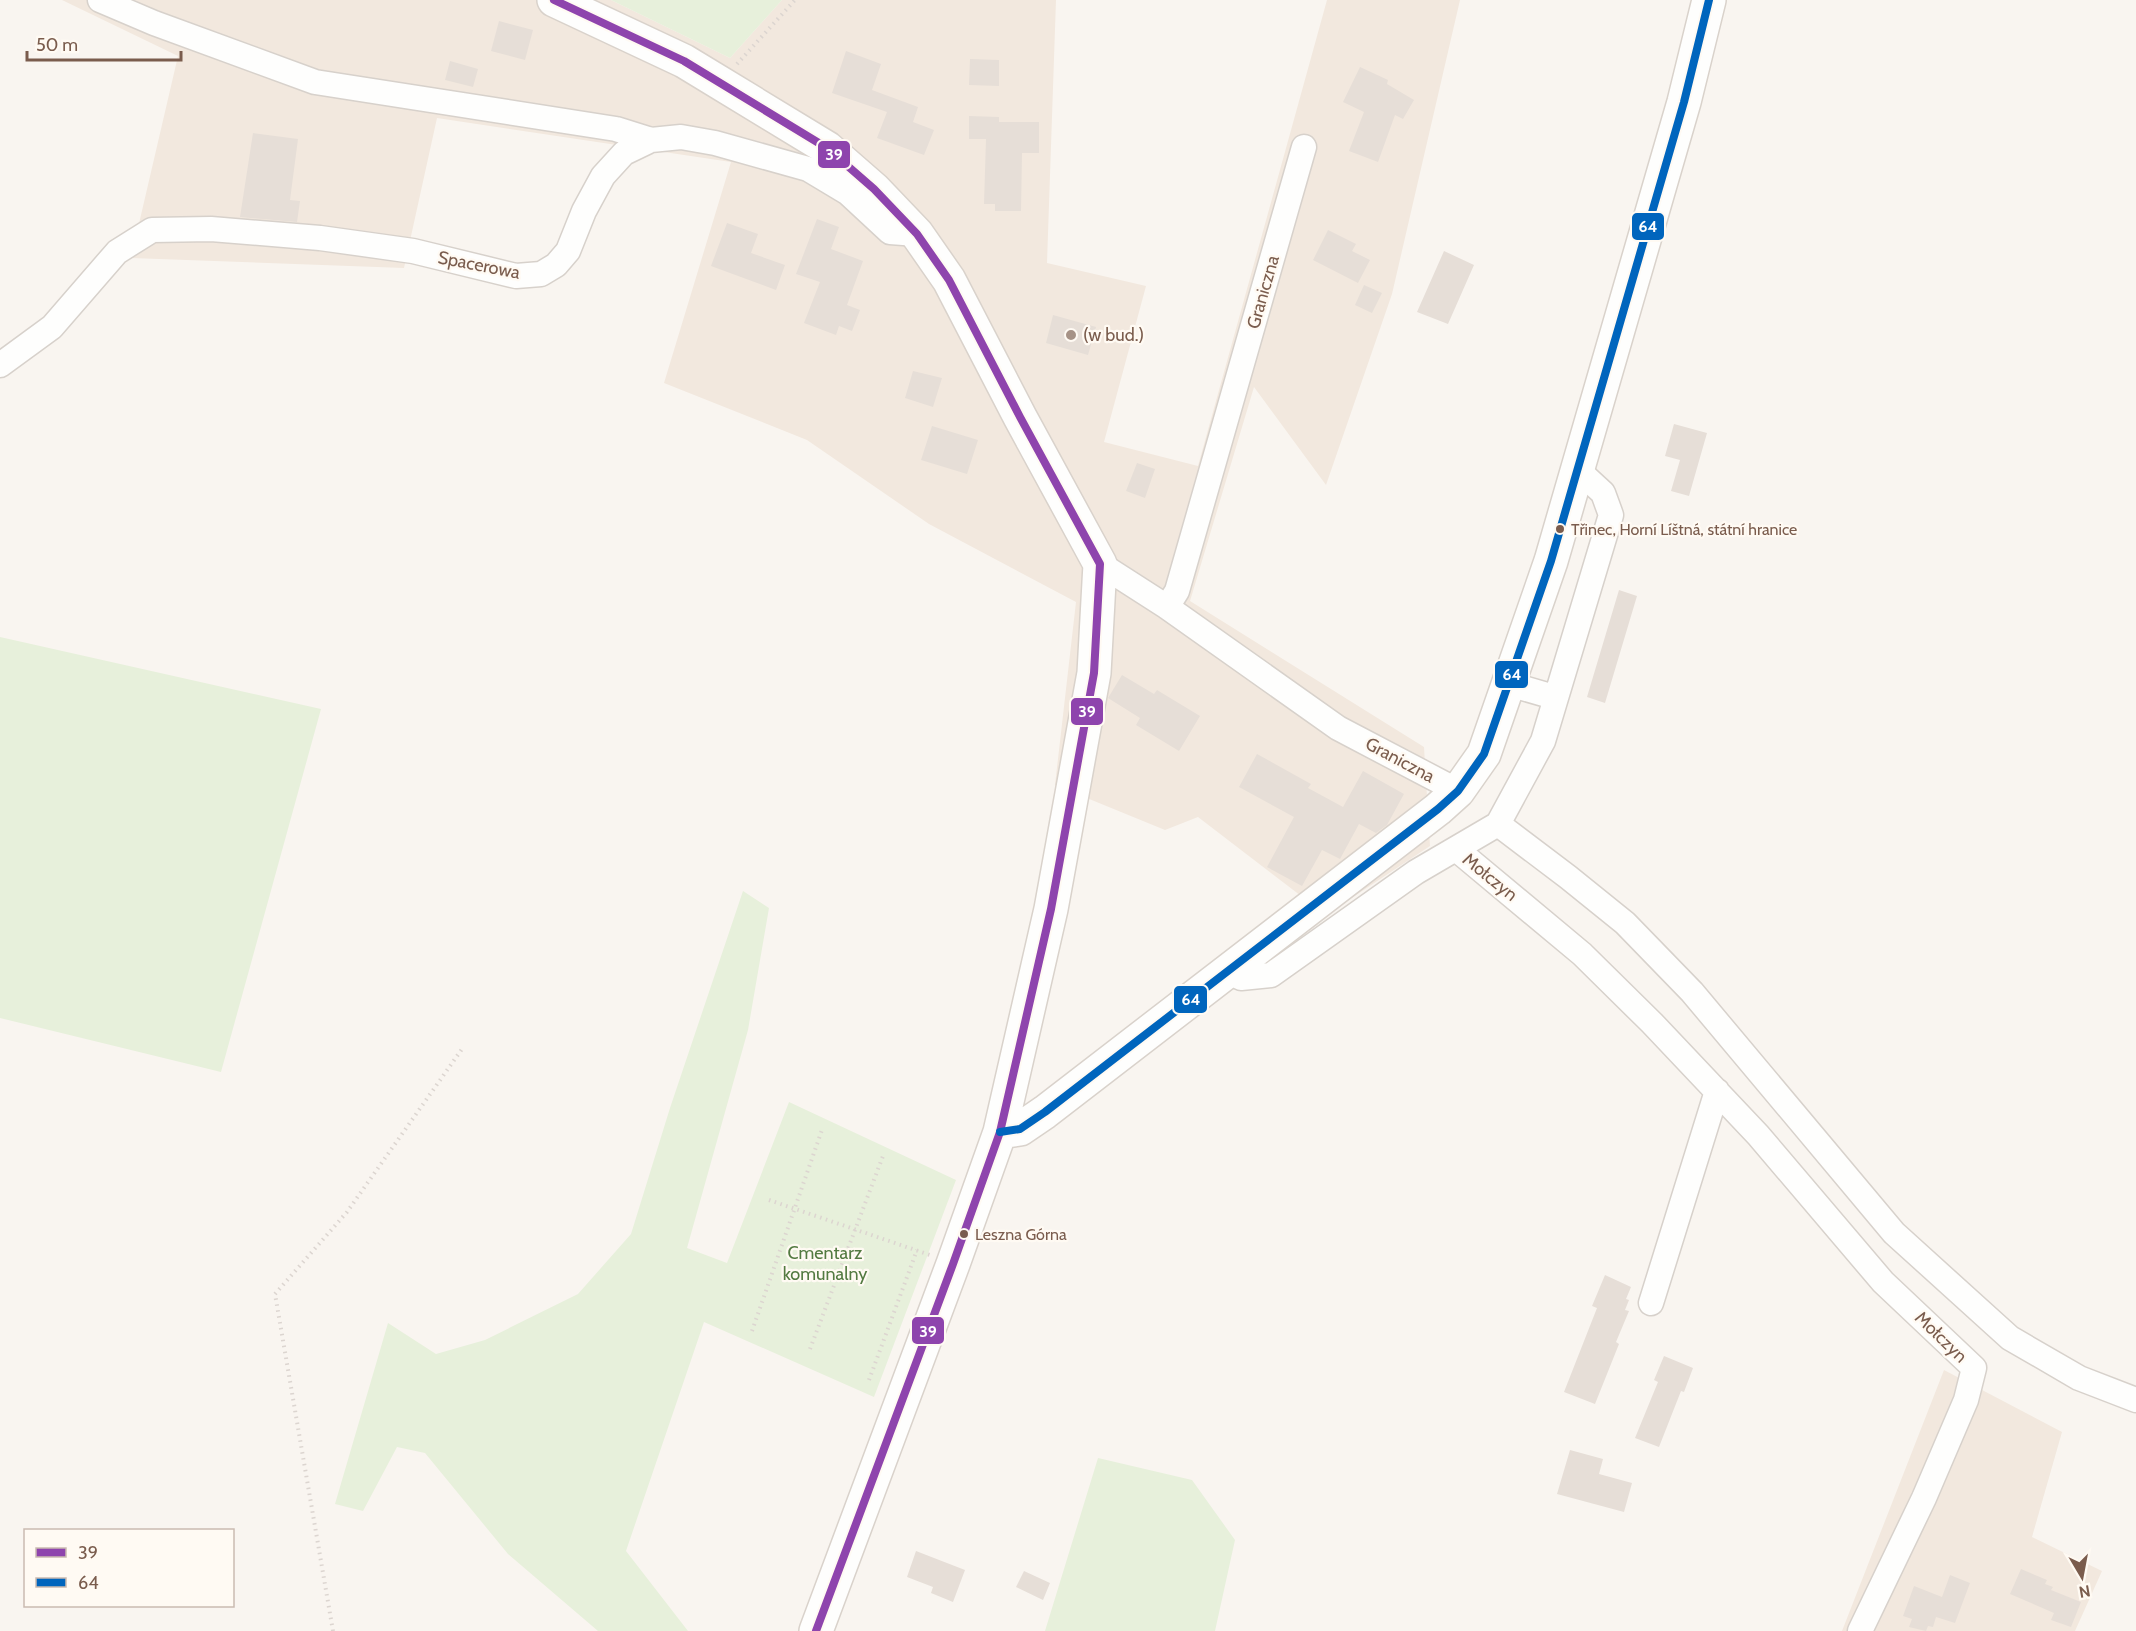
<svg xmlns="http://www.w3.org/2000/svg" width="2136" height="1631" font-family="Cabin,sans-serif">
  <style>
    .residential { fill: #f2e8de }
    .green { fill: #e7f0db }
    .building { fill: #e6ded7 }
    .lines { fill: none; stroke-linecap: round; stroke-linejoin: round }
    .street-casing { stroke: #d7d1cb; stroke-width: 27 }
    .secondary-casing { stroke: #d9d2cb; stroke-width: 36 }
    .path { stroke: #dcd5d0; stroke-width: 4; stroke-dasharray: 1.5 4.5; stroke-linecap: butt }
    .street { stroke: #fefefd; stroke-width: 24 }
    .secondary { stroke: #fefefd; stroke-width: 33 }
    .bus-1-casing { stroke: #fffaf3; stroke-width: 12 }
    .bus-2-casing { stroke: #fffaf3; stroke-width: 12 }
    .bus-1 { stroke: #8e44ad; stroke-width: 8 }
    .bus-2 { stroke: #0065bd; stroke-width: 8 }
    .poi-dot { fill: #a69286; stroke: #fffaf3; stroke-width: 2 }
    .bus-dot { fill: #7a5c4d; stroke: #fffaf3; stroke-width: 2 }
    .labels { text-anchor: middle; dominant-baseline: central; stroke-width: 4.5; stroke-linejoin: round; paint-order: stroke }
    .bus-label { font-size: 16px; fill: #7a5c4d; stroke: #fffaf3; text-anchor: start }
    .street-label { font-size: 18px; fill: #7a5c4d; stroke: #fffaf3 }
    .poi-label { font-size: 18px; fill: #7a5c4d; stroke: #fffaf3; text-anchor: start }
    .park-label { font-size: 18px; fill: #537a41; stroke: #fffaf3 }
    .line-badge { stroke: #fffaf3; stroke-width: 2 }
    .badge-label { font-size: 16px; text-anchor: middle; font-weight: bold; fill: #fff }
  </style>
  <rect width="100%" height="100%" fill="#f9f5f0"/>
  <!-- residential -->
  <path class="residential" d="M62,0h549l119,58 52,-58h274l-9,263 99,23 -42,156 94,24 129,-466h133l-68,294 -66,191 -72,-98 -64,214 234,146 6,99 -104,69 -128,-98 -33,13 -110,-45 21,-183 -147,-78 -122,-84 -143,-57 67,-221 -294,-44 -33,150 -273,-10 47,-202z
    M1944,1370l118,62 -30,105 70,34 -27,60h-233z"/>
  <!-- green -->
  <path class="green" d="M611,0h171l-52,58z
    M0,637l321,72 -100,363 -221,-54z
    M743,891l26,17 -21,122 -61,218 40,15 62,-161 167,78 -82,217 -170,-75 -78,229 62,80h-90l-90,-77 -83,-101 -28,-6 -34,64 -28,-7 53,-181 48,31 49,-14 93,-46 53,-60 39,-126z
    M1098,1458l94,22 43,60 -20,91h-170z"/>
  <!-- building -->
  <path class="building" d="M499,21l34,9 -8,30 -34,-9z
    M846,51l35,13 -9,26 46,17 -5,15 21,8 -10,25 -47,-17 10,-26 -55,-19z
    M970,59l29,1v26l-30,-1z
    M450,61l28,8 -5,18 -28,-7z
    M1360,67l28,13 -1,4 27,16 -11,19 -8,-4 -17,47 -29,-11 15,-39 -21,-10z
    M969,116l30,1v5h40v31h-17l-1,58h-26v-7h-11l2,-65h-17z
    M253,133l45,6 -8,61 10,1 -3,21 -57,-5z
    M817,219l22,8 -8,22 32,12 -16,44 13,5 -8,21 -13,-5 -3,9 -32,-12 16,-41 -24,-8z
    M727,223l31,11 -7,19 34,12 -9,25 -65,-24z
    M1328,230l28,14 -4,7 18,9 -12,23 -45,-23z
    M1444,251l30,14 -26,59 -31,-12z
    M1364,285l18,8 -10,20 -17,-8z
    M1053,315l43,12 -8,28 -42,-12z
    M913,371l29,7 -9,29 -28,-9z
    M1674,424l33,9 -18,63 -18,-5 9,-31 -15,-4z
    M932,426l46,14 -11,34 -46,-14z
    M1137,463l18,6 -10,29 -19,-7z
    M1619,590l18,6 -32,107 -18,-6z
    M1122,675l32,19 3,-4 43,26 -21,35 -43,-26 4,-7 -32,-20z
    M1257,754l54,30 -3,4 35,19 20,-36 41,23 -17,31 -11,8 -17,-9 -19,35 -18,-9 -20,36 -35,-19 27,-50 -55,-30z
    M1605,1275l26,12 -5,12 3,1 -4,10 4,1 -13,31 3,2 -24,60 -31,-12 33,-84 -5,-2z
    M1664,1356l29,12 -9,24 -3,-1 -22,56 -24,-9 23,-56 -4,-2z
    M1570,1450l33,9 -4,15 33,9 -8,29 -67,-18z
    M916,1551l49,19 -12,32 -22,-9 2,-6 -26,-10z
    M2021,1569l26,11 -2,4 8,3 -2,3 30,12 -10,25 -20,-7 3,-7 -44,-19z
    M1024,1571l26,12 -7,17 -27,-13z
    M1950,1575l20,8 -15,40 -19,-6 -3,10 -5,-1 -2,5 -17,-4 3,-8 -9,-3 11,-30 28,11z"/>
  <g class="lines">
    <!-- street casing -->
    <g class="street-casing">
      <path id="street" d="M100,0l54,23 161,59 301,47 35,11
        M0,365l52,-38 65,-75 35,-22 59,-1 109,9 93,13 103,25 25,-2 15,-9 12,-14 16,-40 19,-35 21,-23 27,-13 30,-3 34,6 93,26 40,24 42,39 27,2
        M1100,564l67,43 171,121 120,63
        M1167,607l10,-16 127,-444
        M1509,684l45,13
        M1498,824l70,53 57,46 67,69 202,241 116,105 69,40 57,22
        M1456,849l126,105 70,69 106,112 125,147 91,86 -8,32 -42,98 -64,133
        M1228,970l13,8 30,-3 145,-103 82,-48 45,-83 68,-226 -8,-22 -25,-23
        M1651,1303l66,-212"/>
    </g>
    <!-- secondary casing -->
    <g class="secondary-casing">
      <path id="secondary" d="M554,0l130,61 143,87 47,41 43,45 32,46 71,137 80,147 -6,109 -43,236 -51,223 -47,132 -137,367
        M1000,1132l20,-3 25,-17 393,-303 20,-18 26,-37 67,-193 133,-459 25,-102"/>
    </g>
    <!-- path -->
    <path class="path" d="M737,64l58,-64
      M769,1200l161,55
      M752,1331l71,-204
      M810,1349l73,-193
      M869,1380l48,-130
      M333,1631l-58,-337 72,-82 115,-163"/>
    <!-- street -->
    <use href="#street" class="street"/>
    <!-- secondary -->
    <use href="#secondary" class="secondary"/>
    <!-- bus-1 casing -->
    <g class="bus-1-casing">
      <path id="bus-1" d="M554,0l130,61 143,87 47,41 43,45 32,46 71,137 80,147 -6,109 -43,236 -51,223 -47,132 -137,367"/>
    </g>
    <!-- bus-2 casing -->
    <g class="bus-2-casing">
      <path id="bus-2" d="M1000,1132l20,-3 25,-17 393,-303 20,-18 26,-37 67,-193 133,-459 25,-102"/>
    </g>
    <!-- bus-1 -->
    <use href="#bus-1" class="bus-1"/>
    <!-- bus-2 -->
    <use href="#bus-2" class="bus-2"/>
  </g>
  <!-- markers -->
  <circle class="poi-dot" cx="1071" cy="335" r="6"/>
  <g class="bus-dot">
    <circle cx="1560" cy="529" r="5"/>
    <circle cx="964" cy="1234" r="5"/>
  </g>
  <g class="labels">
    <!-- bus labels -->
    <g class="bus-label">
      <text x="1571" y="529">Třinec, Horní Líštná, státní hranice</text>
      <text x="975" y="1234">Leszna Górna</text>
    </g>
    <!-- street labels -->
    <g class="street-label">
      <text transform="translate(479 265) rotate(11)">Spacerowa</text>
      <text transform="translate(1263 292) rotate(-74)">Graniczna</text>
      <text transform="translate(1400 760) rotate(28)">Graniczna</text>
      <text transform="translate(1490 877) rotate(39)">Mołczyn</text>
      <text transform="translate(1941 1337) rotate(44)">Mołczyn</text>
    </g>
    <!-- poi labels -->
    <g class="poi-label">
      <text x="1083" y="335">(w bud.)</text>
    </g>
    <!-- park labels -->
    <g class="park-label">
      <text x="825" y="1253">Cmentarz<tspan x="825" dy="21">komunalny</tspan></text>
    </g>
  </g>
  <g class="line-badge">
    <rect x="817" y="140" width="34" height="29" rx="6" fill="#8e44ad"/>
    <rect x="1631" y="212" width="34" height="29" rx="6" fill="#0065bd"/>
    <rect x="1494" y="660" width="35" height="29" rx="6" fill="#0065bd"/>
    <rect x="1070" y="697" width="34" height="29" rx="6" fill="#8e44ad"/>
    <rect x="1173" y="985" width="35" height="29" rx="6" fill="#0065bd"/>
    <rect x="911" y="1316" width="34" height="29" rx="6" fill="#8e44ad"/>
  </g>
  <g class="badge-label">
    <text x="834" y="160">39</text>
    <text x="1648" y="232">64</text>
    <text x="1512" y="680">64</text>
    <text x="1087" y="717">39</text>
    <text x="1191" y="1005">64</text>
    <text x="928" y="1337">39</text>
  </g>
  <!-- legend -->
  <rect x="24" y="1529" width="210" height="78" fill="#fffaf3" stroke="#cabbb1" stroke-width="1.5"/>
  <rect x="36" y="1548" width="30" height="9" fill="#8e44ad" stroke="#cabbb1" stroke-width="1.5"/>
  <text x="78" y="1559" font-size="18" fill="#7a5c4d">39</text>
  <rect x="36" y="1578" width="30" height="9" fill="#0065bd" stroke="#cabbb1" stroke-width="1.5"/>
  <text x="78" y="1589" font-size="18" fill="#7a5c4d">64</text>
  <!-- north arrow -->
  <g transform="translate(2082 1577) rotate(170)" stroke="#fffaf3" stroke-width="4.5" paint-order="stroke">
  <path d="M0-4.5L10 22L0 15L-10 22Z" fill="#7a5c4d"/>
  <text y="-9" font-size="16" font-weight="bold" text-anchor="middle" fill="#7a5c4d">N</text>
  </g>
  <!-- scale -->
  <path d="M27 51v9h154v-9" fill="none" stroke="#7a5c4d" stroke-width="3"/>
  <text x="36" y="51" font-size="18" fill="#7a5c4d" stroke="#fffaf3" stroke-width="4.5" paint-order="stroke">50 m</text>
</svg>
